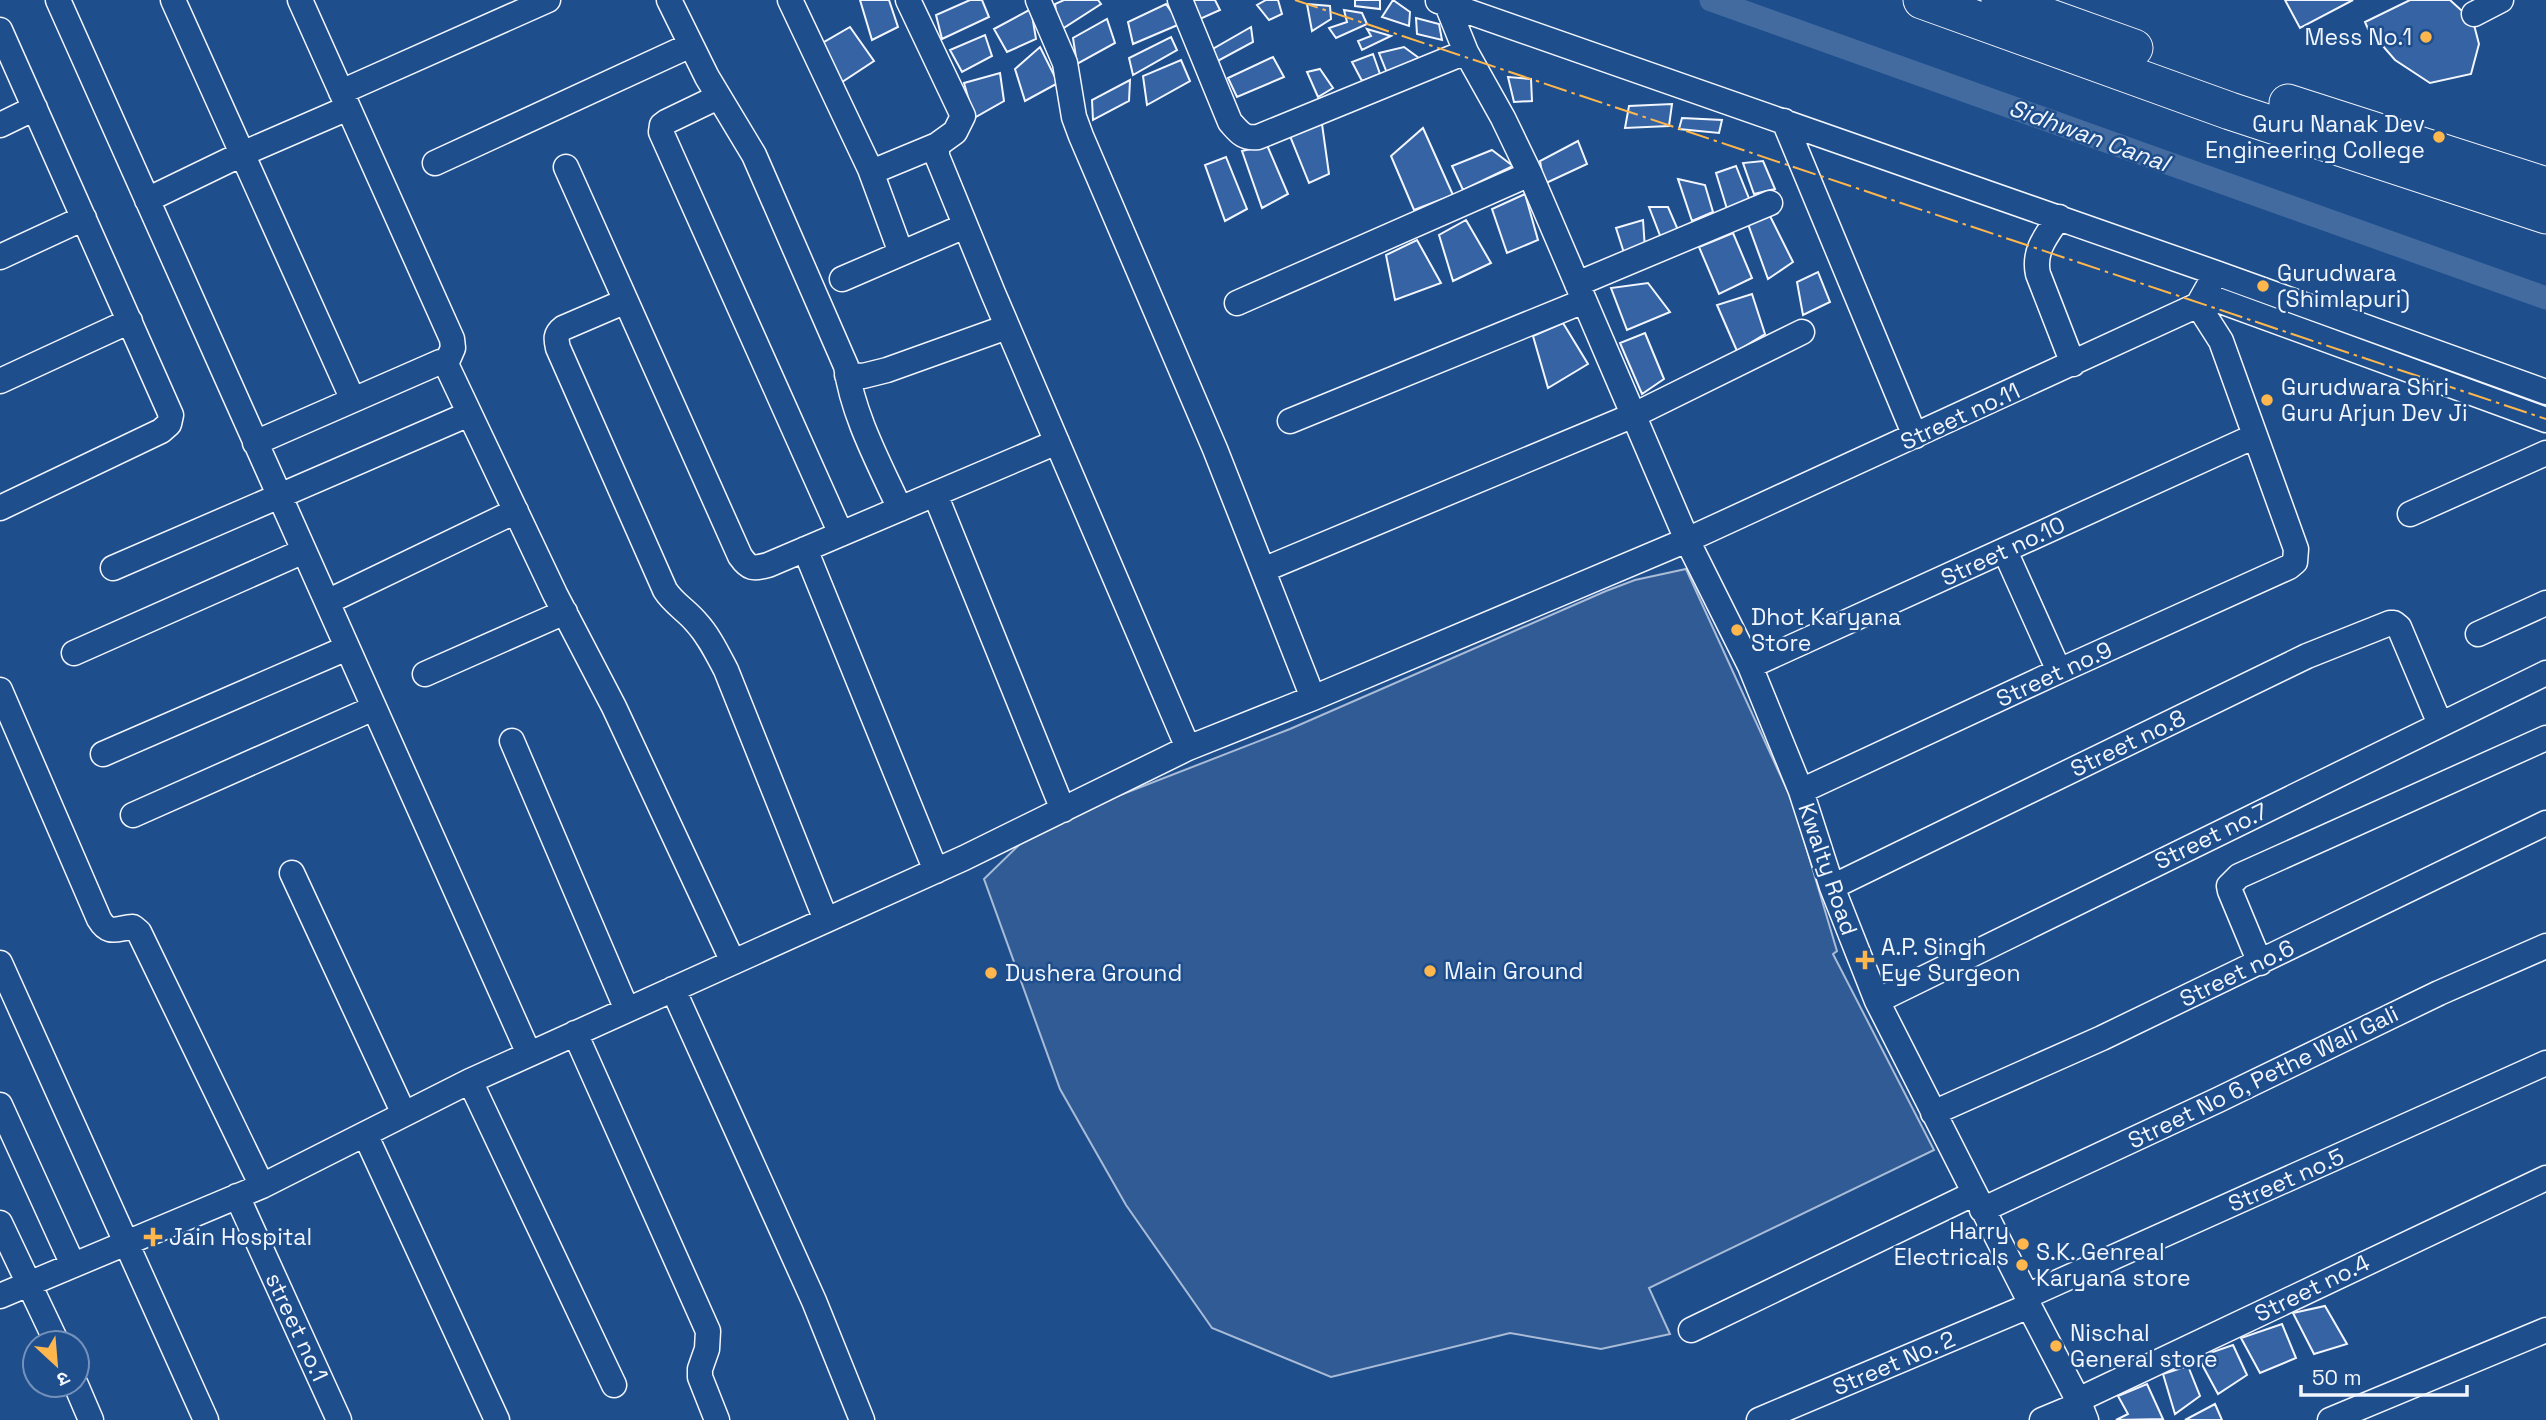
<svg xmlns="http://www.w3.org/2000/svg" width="2546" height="1420" font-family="'Space Grotesk','Noto Sans Devanagari',sans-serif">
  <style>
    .built { fill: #305b95; stroke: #a8bbd7; stroke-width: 2 }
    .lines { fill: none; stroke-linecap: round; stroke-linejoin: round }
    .canal { stroke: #446ba0; stroke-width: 23 }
    .building { fill: #3563a3; stroke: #f2f6ff; stroke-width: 2 }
    .minor-casing { stroke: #f2f6ff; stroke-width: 27 }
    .highway-casing { stroke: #f2f6ff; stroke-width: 39 }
    .minor { stroke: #1f4e8c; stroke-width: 24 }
    .highway { stroke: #1f4e8c; stroke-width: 37 }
    .power { stroke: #ffb74d; stroke-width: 2; stroke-dasharray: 24 5 3.5 5; stroke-linecap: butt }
    .poi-dot { fill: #ffb74d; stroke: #1f4e8c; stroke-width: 2.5 }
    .labels { text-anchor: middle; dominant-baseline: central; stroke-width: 5; stroke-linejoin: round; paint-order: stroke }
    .poi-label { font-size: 23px; fill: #f2f6ff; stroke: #1f4e8c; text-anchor: start }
    .street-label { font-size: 23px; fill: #f2f6ff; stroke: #1f4e8c }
    .water-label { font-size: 24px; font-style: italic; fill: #f2f6ff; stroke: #1f4e8c }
  </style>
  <rect width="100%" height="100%" fill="#1f4e8c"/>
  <!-- built -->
  <path class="built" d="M1686,569l107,234 44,148 -4,3 101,196 -285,138 21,46 -69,15 -91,-16 -179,44 -119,-49 -86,-123 -66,-116 -76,-210 37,-36 89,-44 180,-70 316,-138 29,-11z"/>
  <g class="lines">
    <!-- canal -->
    <path class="canal" d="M1711,0l835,298"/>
  </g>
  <!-- building -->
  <path class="building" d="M860,0h29l9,27 -26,13z
    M970,0h12l7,17 -47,22 -6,-24z
    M1064,0h34l3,4 -42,27 -4,-27z
    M1192,0h23l5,10 -20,9z
    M1266,0h12l4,14 -13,6 -12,-15z
    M1355,0h25v9l-25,-3z
    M1393,0l17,12 -1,14 -27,-9z
    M2285,0h68l-53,28z
    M2410,0h40l23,21 6,23 -8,30 -41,9 -35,-23 -27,-31 -3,-7z
    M1166,4l14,20 -47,20 -5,-22z
    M1307,4l23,2 1,13 -19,12z
    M1031,9l5,30 -29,13 -13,-23z
    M1344,10l18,3 5,11 -31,14 -7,-10 18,-6z
    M1416,18l23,6 3,16 -25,-6z
    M1107,19l8,24 -38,21 -4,-26z
    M850,27l24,34 -35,23 -20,-39z
    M1251,27l2,15 -39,21 -3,-13z
    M1367,29l24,7 -29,14 -4,-9 13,-5z
    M985,35l7,21 -30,16 -12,-22z
    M1171,37l6,13 -44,25 -4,-17z
    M1040,47l18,36 -33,18 -10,-32z
    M1404,47l15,11 -32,15 -8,-20z
    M1373,54l7,20 -18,7 -10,-19z
    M1273,57l11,20 -47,20 -9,-19z
    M1181,60l9,21 -43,24 -4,-29z
    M1320,69l13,19 -15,9 -11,-25z
    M1000,73l4,28 -30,17 -10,-35z
    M1508,77l23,2 1,22 -18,1z
    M1130,80l-1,21 -36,19 -1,-20z
    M1672,104l-3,22 -44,2 4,-22z
    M1682,118l40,2 -3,13 -40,-4z
    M1322,124l7,50 -20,9 -19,-47z
    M1423,128l30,67 -39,15 -23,-54z
    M1578,141l9,23 -43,20 -4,-23z
    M1267,145l21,49 -26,14 -20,-57z
    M1492,150l21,16 -50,24 -11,-24z
    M1226,157l21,52 -22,12 -20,-56z
    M1763,161l12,28 -21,5 -11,-31z
    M1736,166l14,35 -23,8 -11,-36z
    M1678,179l27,6 8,27 -21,9z
    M1525,194l13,46 -31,13 -15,-44z
    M1649,207h19l10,23 -17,8z
    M1770,216l23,46 -25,17 -20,-55z
    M1466,220l25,43 -38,18 -14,-46z
    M1643,220l2,29 -20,7 -9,-28z
    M1733,233l19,45 -33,16 -20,-47z
    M1417,240l24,43 -46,17 -9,-45z
    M1818,272l12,30 -27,13 -6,-33z
    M1648,283l22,29 -43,18 -16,-42z
    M1752,294l13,40 -28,17 -20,-46z
    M1563,323l25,41 -40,24 -15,-52z
    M1645,333l19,46 -22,15 -22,-51z
    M2325,1306l22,38 -33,10 -21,-41z
    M2282,1324l14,34 -36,15 -19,-35z
    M2233,1345l14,30 -29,19 -20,-37z
    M2188,1366l12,30 -25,18 -12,-40z
    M2147,1384l16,35 -47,1 12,-6 -10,-18z
    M2215,1404l7,16h-37z"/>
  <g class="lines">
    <!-- minor casing -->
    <g class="minor-casing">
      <path id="minor" d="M58,0l471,1054
        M173,0l180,400
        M300,0l152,339 1,9 -7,16
        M669,0l38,77 47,78 92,211c7,50 33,97 54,143
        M790,0l80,169h9l58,-24
        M908,0l55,116 -8,16 -18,13v11l56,137 195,455
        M1038,0l27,63 9,54 7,19 134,313 98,249
        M1180,0l50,122c9,10 13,17 28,15l208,-85
        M1445,0l21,52 37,66 27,56 157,366 63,126 51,125 31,96 45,114 150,295 2,10 49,94 8,20
        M1438,1l778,272 330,119
        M2474,14l27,-14
        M0,30l171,385 -2,9 -8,7 -161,77
        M341,92l207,-92
        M718,97l-52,25 -4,3 -1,7 180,402
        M1784,121l131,315
        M0,125l35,-17
        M435,163l256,-118
        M566,167l174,389c9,13 13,13 28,9l289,-123
        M870,169l31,84
        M147,200l95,-46 106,-46
        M2059,217c-13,19 -26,34 -21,57l35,90
        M0,257l84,-39
        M842,279l123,-53
        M1577,284l193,-81
        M2204,295l342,125
        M626,301l-63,27c-8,6 -7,11 -5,20l107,242c8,13 21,20 31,32 13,14 21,31 30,48l100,250
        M1237,303l293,-129
        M847,375l16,1 24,-6 120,-43
        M0,381l130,-60
        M1290,421l294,-120
        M255,443l185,-81 6,2 109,230 59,113 119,255
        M935,494l128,316
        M2410,514l136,-61
        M805,549l131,322
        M2005,551l54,120
        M113,568l356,-154
        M1263,570l371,-155 168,-83
        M327,602l189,-91
        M2478,634l68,-31
        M74,653l230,-102
        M1750,666l505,-230
        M425,674l140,-62
        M0,690l99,229c10,17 18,9 34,8l6,5 123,254
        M512,741l115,269
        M103,754l244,-106
        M1801,791l258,-120 230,-104 6,-5 1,-13 -75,-208 -23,-36
        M133,815l241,-107
        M292,873l112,241
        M1832,887l475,-231 83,-33h4l5,4 41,97
        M0,963l206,457
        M2260,963l-30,-72 -1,-5 10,-10 307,-138
        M673,989l141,312 48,119
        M1877,1001l669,-328
        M575,1033l133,298 -1,18 -7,20v8l17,43
        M470,1081l144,304
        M0,1105l73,160
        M1933,1113l169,-75 444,-215
        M365,1134l132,286
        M237,1196l102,224
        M1982,1210l236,-110 221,-107 107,-47
        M0,1223l57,120
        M0,1296l262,-110 208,-105 494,-223 224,-110 125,-50 374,-158 511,-235 18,-32
        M2027,1296l519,-233
        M1691,1330l282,-136
        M76,1385l15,35
        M2078,1400l468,-222
        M1759,1420l270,-114
        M2042,1420l36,-15
        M2330,1420l216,-90"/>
    </g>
    <!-- highway casing -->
    <g class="highway-casing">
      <path id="highway" d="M1922,0l308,111 316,104
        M2000,0l134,48
        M2288,103l258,83"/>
    </g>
    <!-- minor -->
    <use href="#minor" class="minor"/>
    <!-- highway -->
    <use href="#highway" class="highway"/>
    <!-- power -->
    <path class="power" d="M1295,0l1251,419"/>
  </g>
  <!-- markers -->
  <g class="poi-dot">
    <circle cx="2426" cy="37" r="7"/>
    <circle cx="2439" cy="137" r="7"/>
    <circle cx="2263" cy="286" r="7"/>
    <circle cx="2267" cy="400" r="7"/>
    <circle cx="1737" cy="630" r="7"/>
    <path d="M1861.5 949.5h7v7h7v7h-7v7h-7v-7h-7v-7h7z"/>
    <circle cx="1430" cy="971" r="7"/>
    <circle cx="991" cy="973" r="7"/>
    <path d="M149.5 1226.5h7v7h7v7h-7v7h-7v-7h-7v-7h7z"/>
    <circle cx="2023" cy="1244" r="7"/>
    <circle cx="2022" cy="1265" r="7"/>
    <circle cx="2056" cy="1346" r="7"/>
  </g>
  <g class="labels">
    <!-- poi labels -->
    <g class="poi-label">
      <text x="2412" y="37" text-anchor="end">Mess No.1</text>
      <text x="2425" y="124" text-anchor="end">Guru Nanak Dev<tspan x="2425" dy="26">Engineering College</tspan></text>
      <text x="2277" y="273">Gurudwara<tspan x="2277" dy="26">(Shimlapuri)</tspan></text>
      <text x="2281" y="387">Gurudwara Shri<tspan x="2281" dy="26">Guru Arjun Dev Ji</tspan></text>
      <text x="1751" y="617">Dhot Karyana<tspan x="1751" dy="26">Store</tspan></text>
      <text x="1881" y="947">A.P. Singh<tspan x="1881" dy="26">Eye Surgeon</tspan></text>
      <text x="1444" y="971">Main Ground</text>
      <text x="1005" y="973">Dushera Ground</text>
      <text x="2009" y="1231" text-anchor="end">Harry<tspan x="2009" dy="26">Electricals</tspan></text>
      <text x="169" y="1237">Jain Hospital</text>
      <text x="2036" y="1252">S.K. Genreal<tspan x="2036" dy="26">Karyana store</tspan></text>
      <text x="2070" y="1333">Nischal<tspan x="2070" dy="26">General store</tspan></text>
    </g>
    <!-- street labels -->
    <g class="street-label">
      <text transform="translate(1960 416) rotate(-25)">Street no.11</text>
      <text transform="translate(2003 551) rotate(-25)">Street no.10</text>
      <text transform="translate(2054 674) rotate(-25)">Street no.9</text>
      <text transform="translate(2128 743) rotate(-26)">Street no.8</text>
      <text transform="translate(2211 836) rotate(-26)">Street no.7</text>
      <text transform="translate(1828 869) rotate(71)">Kwalty Road</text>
      <text transform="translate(2237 973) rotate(-26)">Street no.6</text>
      <text transform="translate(2263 1077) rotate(-26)">Street No 6, Pethe Wali Gali</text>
      <text transform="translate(2286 1180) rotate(-24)">Street no.5</text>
      <text transform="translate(2312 1288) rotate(-26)">Street no.4</text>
      <text transform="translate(297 1327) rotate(65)">street no.1</text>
      <text transform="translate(1894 1363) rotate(-23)">Street No. 2</text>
    </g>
    <!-- water labels -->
    <g class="water-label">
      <text transform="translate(2089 135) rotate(20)">Sidhwan Canal</text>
    </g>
  </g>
  <!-- north arrow -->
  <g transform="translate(56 1364) rotate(154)"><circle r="33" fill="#1f4e8c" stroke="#7391ba" stroke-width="2"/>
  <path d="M0-5L12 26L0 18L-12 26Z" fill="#ffb74d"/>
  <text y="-10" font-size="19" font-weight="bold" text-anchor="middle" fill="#f2f6ff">उ</text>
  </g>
  <!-- scale -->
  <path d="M2301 1385v10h166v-10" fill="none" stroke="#f2f6ff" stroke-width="3.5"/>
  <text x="2312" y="1385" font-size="21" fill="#f2f6ff" stroke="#1f4e8c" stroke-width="5" paint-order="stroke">50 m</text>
</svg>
